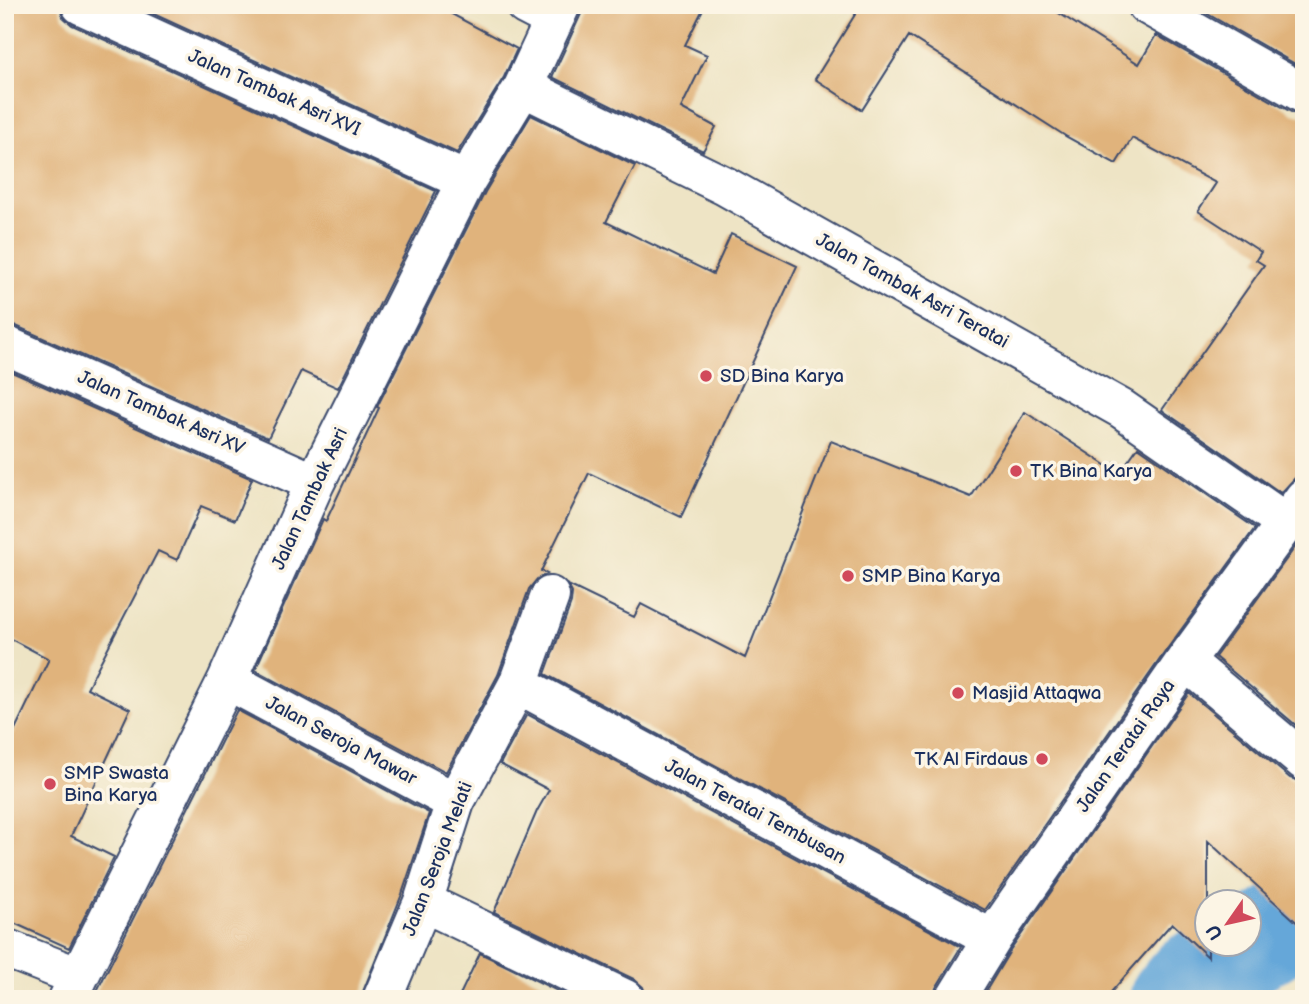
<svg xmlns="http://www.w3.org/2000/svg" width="1309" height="1004" font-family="'Balsamiq Sans',sans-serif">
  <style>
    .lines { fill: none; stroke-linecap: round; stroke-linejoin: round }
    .river { stroke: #65a7d9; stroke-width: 93 }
    .building { fill: #e0b37b }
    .minor-casing { stroke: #3b4a6d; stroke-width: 42 }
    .minor { stroke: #fff; stroke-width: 38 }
    .poi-dot { fill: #d1495b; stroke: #fcf5e5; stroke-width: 2.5 }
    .labels { text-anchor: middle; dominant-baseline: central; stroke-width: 7; stroke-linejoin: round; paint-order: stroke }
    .street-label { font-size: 19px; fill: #1b2f5e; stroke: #fcf5e5 }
    .poi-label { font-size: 19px; fill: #1b2f5e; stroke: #fcf5e5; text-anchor: start }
  </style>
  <rect width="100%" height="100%" fill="#fcf5e5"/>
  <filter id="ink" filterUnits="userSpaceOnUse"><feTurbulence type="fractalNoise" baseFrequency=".0143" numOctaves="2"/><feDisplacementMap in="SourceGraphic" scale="14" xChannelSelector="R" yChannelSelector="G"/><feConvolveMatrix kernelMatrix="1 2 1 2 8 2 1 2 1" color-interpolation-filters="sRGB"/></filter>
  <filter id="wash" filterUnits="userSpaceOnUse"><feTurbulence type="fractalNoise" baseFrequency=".00686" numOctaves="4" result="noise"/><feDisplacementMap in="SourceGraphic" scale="28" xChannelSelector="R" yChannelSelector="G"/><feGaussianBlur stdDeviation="1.57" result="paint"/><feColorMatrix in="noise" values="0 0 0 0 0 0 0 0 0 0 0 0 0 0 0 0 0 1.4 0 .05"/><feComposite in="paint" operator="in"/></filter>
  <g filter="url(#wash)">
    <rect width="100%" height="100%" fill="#eee4c5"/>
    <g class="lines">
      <!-- river -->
      <path class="river" d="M1176,999l18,-21 73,-40 37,-25"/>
    </g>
    <g id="blocks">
      <!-- building -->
      <path class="building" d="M5,5h54l4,12 9,8 364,166 -98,197 -37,-17 -33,67 -254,-113 -9,-1z
        M134,5h301l82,44 -13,28 -47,76z
        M582,5h123l-20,40 22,10 -26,53 35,19 -13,24 -151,-74 29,-63z
        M861,5h185l93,59 17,-29 137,78 11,3v361l-9,1 -14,15 -119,-83 102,-145 -8,-5 5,-8 -63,-41 18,-28 -84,-45 -16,26 -49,-27 -158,-101 -47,74 -47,-31z
        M1192,5h112v64z
        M531,115l104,51 -29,56 107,52 18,-40 66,32 -116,251 -92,-44 -48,98 6,3 -10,5 -8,10 -31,86 -52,97 -191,-102 68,-151 3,2 53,-113 -2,-1 108,-215z
        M5,369l247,110 -17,41 -34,-14 -24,54 -19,-9 -71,137 43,21 -59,127 43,21 -45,91 -64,-29v-169l44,-91 -44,-23z
        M1025,412l87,57 3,-6 8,5 15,-21 117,81 -88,121 -182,261 -440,-236 26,-71 1,-10 -4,-8 66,32 7,-13 104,54 86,-217 140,56z
        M1304,535v197l-89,-75z
        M1189,693l101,85 14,4v147l-96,-88v116l-36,-34 -67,76h-124l29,-48z
        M237,710l192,103 -27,81 -42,105h-267z
        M527,714l434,233 -25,41 -3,11h-286l-4,-12 -9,-8 -140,-67 43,-101 12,-21 -49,-26z
        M480,953l94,46h-116z"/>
    </g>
  </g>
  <g filter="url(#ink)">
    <use href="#blocks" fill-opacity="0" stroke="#3b4a6d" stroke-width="2"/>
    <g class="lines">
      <!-- minor casing -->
      <g class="minor-casing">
        <path id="minor" d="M81,5l385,176
          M525,5l29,15
          M1147,5l157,89
          M523,87l202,99 397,223 163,113
          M5,345l310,138
          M1185,661l119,100
          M227,680l228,122
          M518,684l474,255
          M423,902l202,97
          M5,948l74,29
          M68,999l159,-319 88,-197 151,-302 57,-94 38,-82
          M382,999l41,-97 32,-100 63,-118 32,-88
          M955,999l37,-60 193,-278 119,-163"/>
      </g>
      <!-- minor -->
      <use href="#minor" class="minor"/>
    </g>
  </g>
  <!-- markers -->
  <g class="poi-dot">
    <circle cx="706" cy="376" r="7"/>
    <circle cx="1016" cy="471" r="7"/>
    <circle cx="848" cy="576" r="7"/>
    <circle cx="958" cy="693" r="7"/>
    <circle cx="1042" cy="759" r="7"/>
    <circle cx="50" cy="784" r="7"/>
  </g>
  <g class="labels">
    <!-- street labels -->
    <g class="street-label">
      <text transform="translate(274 93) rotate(24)">Jalan Tambak Asri XVI</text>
      <text transform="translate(912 291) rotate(29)">Jalan Tambak Asri Teratai</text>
      <text transform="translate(161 413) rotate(24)">Jalan Tambak Asri XV</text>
      <text transform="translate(310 499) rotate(-65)">Jalan Tambak Asri</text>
      <text transform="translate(341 741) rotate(28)">Jalan Seroja Mawar</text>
      <text transform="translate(1126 746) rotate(-55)">Jalan Teratai Raya</text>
      <text transform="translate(755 812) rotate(28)">Jalan Teratai Tembusan</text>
      <text transform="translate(438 859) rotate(-69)">Jalan Seroja Melati</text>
    </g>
    <!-- poi labels -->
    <g class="poi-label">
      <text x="720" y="376">SD Bina Karya</text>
      <text x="1030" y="471">TK Bina Karya</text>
      <text x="862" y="576">SMP Bina Karya</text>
      <text x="972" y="693">Masjid Attaqwa</text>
      <text x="1028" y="759" text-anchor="end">TK Al Firdaus</text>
      <text x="64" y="773">SMP Swasta<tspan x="64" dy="22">Bina Karya</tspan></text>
    </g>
  </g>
  <!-- margin -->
  <rect width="1309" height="1004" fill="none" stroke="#fcf5e5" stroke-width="28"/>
  <!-- north arrow -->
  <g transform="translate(1228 923) rotate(236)"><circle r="33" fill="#fcf5e5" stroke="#a2a6af" stroke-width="2"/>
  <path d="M0-5L12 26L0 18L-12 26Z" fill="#d1495b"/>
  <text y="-10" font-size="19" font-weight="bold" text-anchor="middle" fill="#1b2f5e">U</text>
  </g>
</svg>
